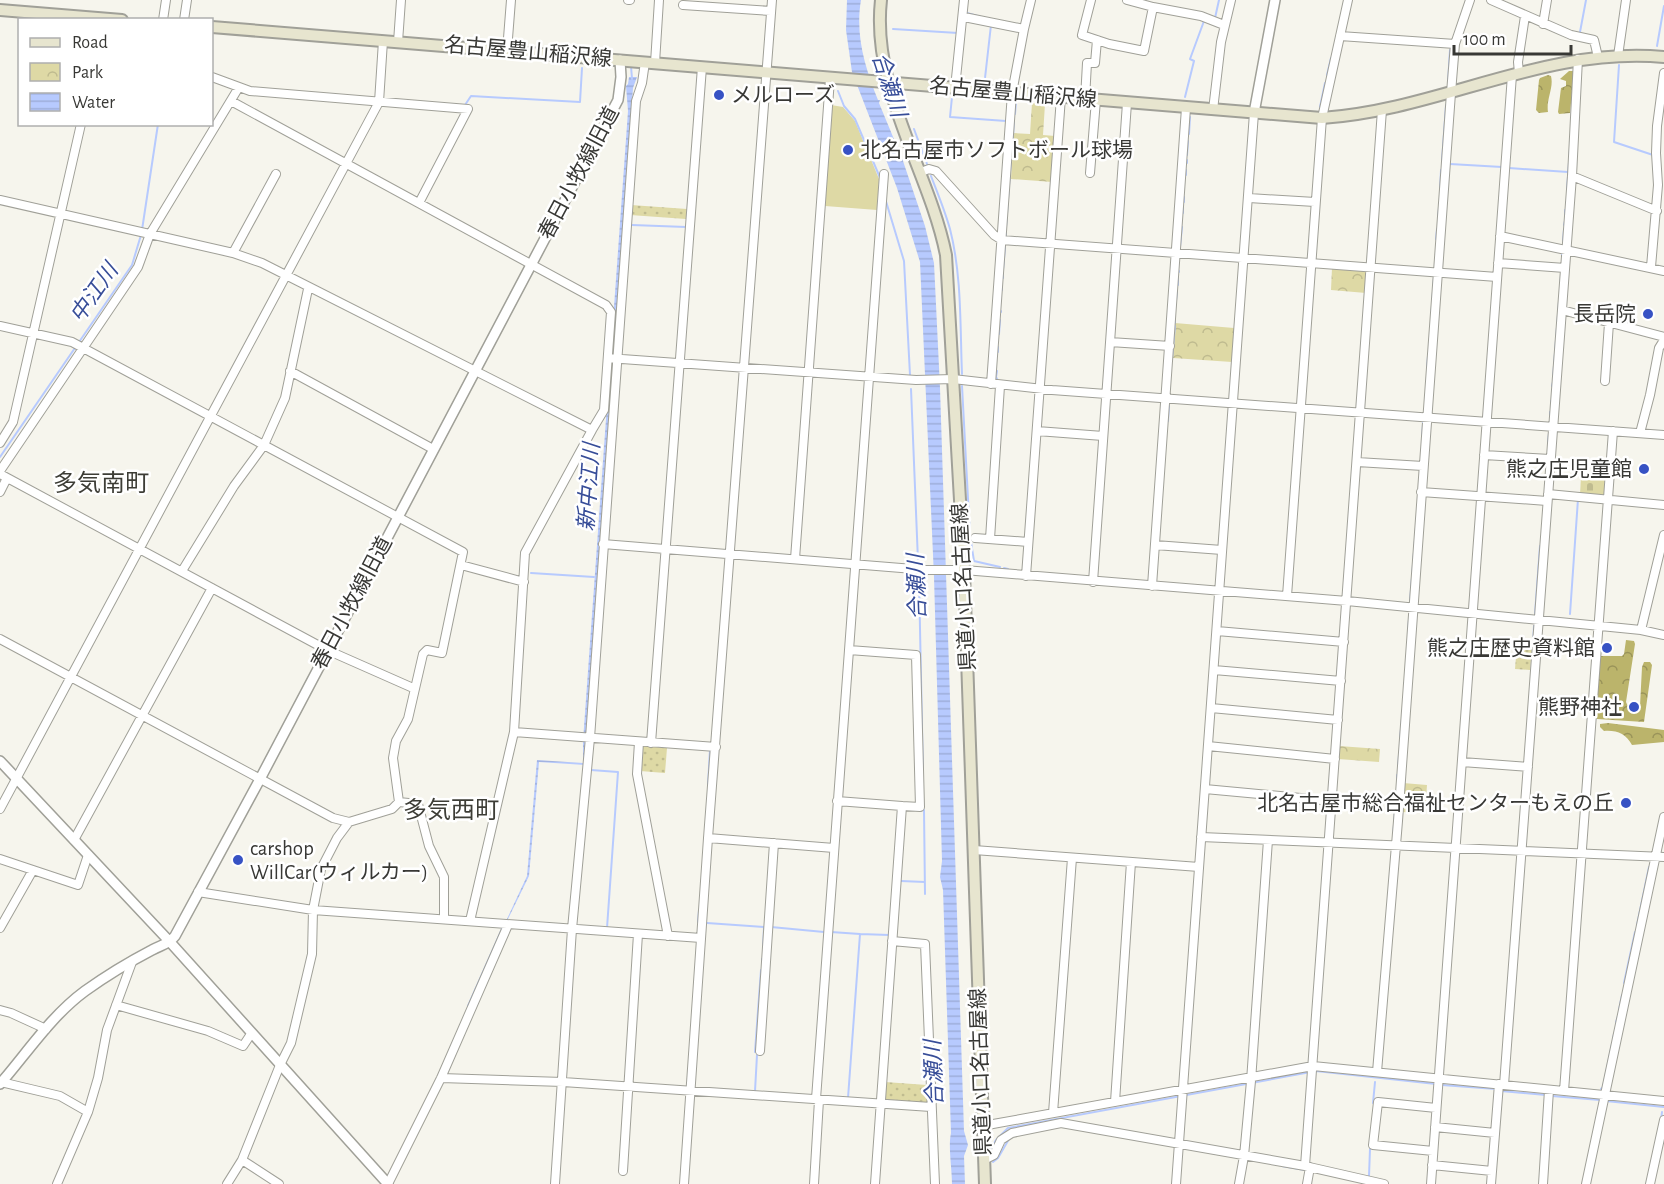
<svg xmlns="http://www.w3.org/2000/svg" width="1664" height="1184" font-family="'Alegreya Sans','Noto Sans JP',sans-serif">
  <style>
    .grass { fill: url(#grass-dots) }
    .forest { fill: url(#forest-crowns) }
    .cemetery { fill: url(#cemetery-stones) }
    .park { fill: url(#park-crowns) }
    .garden { fill: #ded9a5 }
    .water { fill: url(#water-rules) }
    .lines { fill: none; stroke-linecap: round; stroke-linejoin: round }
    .stream { stroke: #b7cafe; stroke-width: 2 }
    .minor-casing { stroke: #a0a098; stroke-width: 10 }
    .tertiary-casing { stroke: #a0a098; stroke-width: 12 }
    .secondary-casing { stroke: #a0a098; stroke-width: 14 }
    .minor { stroke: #fff; stroke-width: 8 }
    .tertiary { stroke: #fff; stroke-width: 9 }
    .secondary { stroke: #e7e5cf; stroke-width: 10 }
    .poi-dot { fill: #3752c4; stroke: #fff; stroke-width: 2 }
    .labels { text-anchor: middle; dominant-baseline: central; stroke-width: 5; stroke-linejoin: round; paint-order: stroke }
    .street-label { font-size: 21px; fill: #383835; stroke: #fff }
    .poi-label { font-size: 21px; fill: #383835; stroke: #fff; text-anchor: end }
    .water-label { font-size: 22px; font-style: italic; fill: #374d98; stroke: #fff }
    .quarter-label { font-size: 24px; fill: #3d3d36; stroke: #fff }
  </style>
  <defs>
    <pattern id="grass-dots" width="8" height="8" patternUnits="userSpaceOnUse" patternTransform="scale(1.5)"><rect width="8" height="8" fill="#ded9a5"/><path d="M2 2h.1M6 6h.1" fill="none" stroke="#bfbb8f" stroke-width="1.8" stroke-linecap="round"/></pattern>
    <pattern id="forest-crowns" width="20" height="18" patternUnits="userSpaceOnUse" patternTransform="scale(1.5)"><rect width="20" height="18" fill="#bbb46b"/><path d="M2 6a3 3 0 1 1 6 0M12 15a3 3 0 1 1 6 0" fill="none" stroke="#999359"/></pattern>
    <pattern id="cemetery-stones" width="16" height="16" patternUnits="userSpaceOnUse" patternTransform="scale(1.5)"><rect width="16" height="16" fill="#ded9a5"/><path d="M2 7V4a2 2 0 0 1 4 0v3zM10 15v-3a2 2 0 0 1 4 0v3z" fill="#bfbb8f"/></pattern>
    <pattern id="park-crowns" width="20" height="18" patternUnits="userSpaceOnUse" patternTransform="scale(1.5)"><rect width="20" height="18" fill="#ded9a5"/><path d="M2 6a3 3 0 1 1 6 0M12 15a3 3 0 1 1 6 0" fill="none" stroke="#bfbb8f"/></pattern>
    <pattern id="water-rules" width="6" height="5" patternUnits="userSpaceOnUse" patternTransform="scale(1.5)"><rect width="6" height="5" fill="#b7cafe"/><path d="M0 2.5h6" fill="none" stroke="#9eaeda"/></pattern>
  </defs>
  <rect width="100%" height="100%" fill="#f6f5ed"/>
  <!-- grass -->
  <path class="grass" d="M631,205l56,4 -1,10 -56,-4z
    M1517,645l15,1 -2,24 -15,-1z
    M644,746l23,2 -2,25 -25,-2 2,-23z
    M885,1082l42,3 1,16 -2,3 -41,-3z"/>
  <!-- forest -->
  <path class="forest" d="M1569,71h4l1,2 -4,40 -11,1 -1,-2 3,-24 5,-2v-5l-6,-2z
    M1548,75l3,1c3,12 -5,23 -3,36l-9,1 -3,-3 3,-30 1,-2z
    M1626,640l8,1 1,3 -9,58c3,7 8,12 14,4l2,-39 2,-5h6l2,3 -8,57 -47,-3 -2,-4 4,-56 2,-3h21l2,-2z
    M1608,723l56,7v12l-32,3c-6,-11 -15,-15 -28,-14l-4,-4v-3z"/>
  <!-- cemetery -->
  <path class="cemetery" d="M1581,477l24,1 -1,16 -3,2 -21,-2z"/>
  <!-- park -->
  <path class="park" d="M1032,103l13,1 -2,31 12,1 -3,46 -41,-3 3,-46 16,1z
    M1332,268l34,3 1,2 -1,20 -35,-3z
    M1175,323l59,5 -2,34 -59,-4z
    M1339,746l41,3 -1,13 -41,-3z
    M1403,783l24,2 -2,28 -24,-1z"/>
  <!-- garden -->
  <path class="garden" d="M831,105l12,2 12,14 24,58 -2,31 -52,-4z"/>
  <!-- water -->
  <path class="water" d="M847,0h14c-6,35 4,68 17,100h2l-1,3 24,58 22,65 9,37 6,125 24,743 4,14 -4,11 1,28h-13c0,-16 -4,-37 -1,-51l-8,-243 -3,-13 2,-16 -8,-284 -14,-315 -23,-74 -45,-116 -6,-42z
    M629,77h8l-4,11 -48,677 -46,-3 -10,114 -22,45h-1l21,-45 10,-116 46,3v-22l45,-630 -2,-25 2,-2z"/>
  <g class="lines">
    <!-- stream -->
    <path class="stream" d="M967,13l14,4
      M1215,18l4,-18
      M893,29l65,4
      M1580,32l6,-32
      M1657,46l7,-40
      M1619,65l-5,77 39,13
      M631,66l1,13
      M1327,75l4,-17
      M985,78l6,-53
      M1448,83l2,-33
      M838,91l6,15 11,13 26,61
      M952,97l-2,20 56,4
      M1185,97l9,-36 -4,-2 14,-38
      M465,105l6,-9 109,6 2,-34
      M1320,107l5,-24
      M1015,114l1,-12
      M914,129l13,35
      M1189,134l1,-17
      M1012,155l2,-36
      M1187,155l1,-14
      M1442,161l4,-56
      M1187,163v-3
      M1450,164l52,3
      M1509,168l59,4
      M1186,175v-5
      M931,176c7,18 14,35 19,53 12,47 10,98 12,145
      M1567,189l3,-40
      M1440,191l1,-21
      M885,198l19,63 6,114
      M1184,202v-5
      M1566,203v-1
      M1183,213v-8
      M1565,216v-6
      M1438,218l1,-10
      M632,225l54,2
      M1564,225l1,-4
      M1006,227l5,-69
      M142,230l16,-106
      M1006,235v-4
      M1436,239l1,-10
      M1563,241l1,-12
      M1180,247l2,-20
      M1562,263v-10
      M1003,270l2,-23
      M1179,272v-1
      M1003,278v-4
      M1178,285v-8
      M1002,290v-5
      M1560,290l1,-15
      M1176,301l1,-10
      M1001,312v-1
      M1431,320l3,-43
      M1175,323v-5
      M999,334l1,-14
      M998,352v-5
      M1172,359l3,-33
      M1427,368l1,-12
      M997,371l-1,6 2,4
      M1553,378l6,-76
      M962,386l8,150 4,25 26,6
      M1552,386l1,-4
      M911,389l7,172
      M1551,407v-6
      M1168,421l1,-15
      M1550,421v-9
      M1422,441l1,-18
      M1548,442l1,-9
      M1166,444v-3
      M0,457l132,-192 9,-30
      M1004,568l4,1
      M531,573l63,4
      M919,579l4,197
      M1410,602l7,-87
      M1535,614l5,-68
      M1570,614l8,-115
      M1408,634l1,-15
      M1533,644l1,-18
      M1404,691v-8
      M1400,739l2,-20
      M1398,769l1,-14
      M591,770l27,2 -11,156
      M1397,780v-5
      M708,785l2,-35
      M1397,787v-4
      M1395,806l1,-12
      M924,810l1,84
      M1393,838l2,-27
      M901,881l24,1
      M698,922l1,-12
      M707,923l57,4 -1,23
      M1637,925l12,-58
      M771,927l53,5
      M831,932l29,2 -12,164
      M860,934l29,1
      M762,960v-1
      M1624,983l11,-51
      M468,1006l34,-77
      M1619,1010l3,-15
      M1616,1022l2,-6
      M1613,1039l1,-5
      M755,1052l6,-82
      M1442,1085l54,4
      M1601,1089l2,-2 9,-43
      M755,1091l2,-36
      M1501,1091l45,4
      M1552,1096l48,4
      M1606,1101l58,6
      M1373,1103l2,-21
      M1661,1120l1,-8
      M989,1152l7,-12 12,-12 308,-57 120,13
      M993,1162l5,-4 11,-19
      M1282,1166l23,4
      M1369,1176l1,-27"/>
    <!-- minor casing -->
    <g class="minor-casing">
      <path id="minor" d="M628,0h2
        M1091,0l-9,35 27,9 35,7 9,-44
        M1127,0l26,7 48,9 23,9
        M1491,0l80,35 23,5 4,17
        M683,5l88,6
        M964,17l60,12
        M163,20l3,-20
        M184,20l3,-20
        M1543,24l4,-24
        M1340,36l115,8
        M398,42l3,-42
        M507,51l4,-51
        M1618,56l8,-56
        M655,63l4,-63
        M1519,73l-1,-11 7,-46
        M212,77l38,14 218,18 -49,94
        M955,88l9,-88
        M1085,99l2,-36h8l2,-23
        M231,101l375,204 5,7 -7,98 -12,20
        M1213,110l8,-68 10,-42
        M921,172l8,-3 7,2 58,64 8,5 495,37
        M1090,173l6,-73
        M1572,176l85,35
        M1249,198l66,4
        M0,200l233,53 29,10 330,167 -67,123 -11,179 -44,189
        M1500,236l164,35
        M233,253l43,-79
        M1498,263l67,5
        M1651,267l7,-82 -2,-32 1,-27 7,-53
        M1562,310l102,27
        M0,326l72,16 391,210 -21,101 -15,-3 -4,4 -15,65 -12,22 -3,17 6,44 -7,7 -43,13 -12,16 -16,31 -8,41 -1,44 -21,89 -11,22 -38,95 -15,24
        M1110,342l60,4
        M608,358l308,22 37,-1 99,11 612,45
        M290,371l143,78
        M1605,381l4,-58
        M991,384l21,-291 12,-64 7,-29
        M1037,431l66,5
        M1640,433l10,-38 9,-47 5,-8
        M0,443l13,-21 68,-298
        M1484,455l66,4
        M1357,462l66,4
        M0,471l138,-204 12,-33 89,-147
        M0,474l327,176 86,38
        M0,492l7,-14
        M1421,492l126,9
        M1548,494l116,11
        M975,538l53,4
        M990,539l10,-153
        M603,544l323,26h38l383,31 294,29 23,5
        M1155,545l67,5
        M795,559l35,-480
        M461,565l63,17
        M182,571l52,-85 30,-41 21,-47 23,-109
        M1026,576l35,-479
        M1093,582l34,-479
        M1152,586l34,-478
        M1287,596l35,-478 26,-118
        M1641,630l23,-95
        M1217,631l127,11
        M0,639l333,179 16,4
        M849,650l67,5 4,152 -18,-1
        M1214,670l127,11
        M1211,708l127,12
        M514,732l202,15
        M639,742l-2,32 31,162
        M651,743l51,-676
        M1208,746l127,13
        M1462,762l66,5
        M1205,789l127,12
        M837,801l65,5 -27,378
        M399,802l19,2 11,42 15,31v42
        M0,809l379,-707 4,-61
        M1201,837l463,20
        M708,838l126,10
        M74,840l138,-252
        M974,850l225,17
        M0,859l33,11 -33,58
        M33,870l45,15 10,-30
        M198,892l115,18 388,28
        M892,941l33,3 10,240
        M116,1005l92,26 35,15 8,-12
        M0,1010l11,3 35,16
        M760,1051l14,-208
        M1377,1072l21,-251 53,-728 4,-49 15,-44
        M441,1078l122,4 368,25
        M1,1082l59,14 28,16
        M1504,1085l68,-909 6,-117
        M1564,1091l49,-660
        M816,1099l68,-925
        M1115,1102l16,-240
        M1053,1113l19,-255
        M982,1126l331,-60 351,35
        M1435,1127l60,6
        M1433,1151l-60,-6 5,-43 58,6
        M242,1160l37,24
        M984,1160l10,-5 7,-15 11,-7 49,-10 244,43 79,18
        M1432,1165l60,6
        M1305,1166l77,-1056
        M623,1171l15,-237
        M57,1184l31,-72 10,-34 9,-48 25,-68
        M388,1184l53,-106 67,-153
        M555,1184l17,-255 18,-191 46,-637 6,-18 3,-21
        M684,1184l24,-346 64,-838
        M814,1184l5,-84
        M1176,1184l78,-1071
        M1239,1184l5,-28 7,-75 17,-241
        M1307,1184l3,-17
        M1431,1184l81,-1109
        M1491,1184l8,-100
        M1543,1184l6,-94
        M1586,1184l78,-367
        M1650,1184l14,-64"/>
    </g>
    <!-- tertiary casing -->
    <g class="tertiary-casing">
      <path id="tertiary" d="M1254,113l21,-113
        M0,761l170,181 218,242
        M0,1084c27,-31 51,-68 85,-93 21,-15 44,-29 67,-41 9,-5 17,-6 23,-14l85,-157 358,-679 3,-23 -1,-17"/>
    </g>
    <!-- secondary casing -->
    <g class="secondary-casing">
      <path id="secondary" d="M881,0c-10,90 48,170 65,255l18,315 21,614
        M0,10l122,10
        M212,27l1110,91c118,-8 222,-72 342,-61"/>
    </g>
    <!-- minor -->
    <use href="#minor" class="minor"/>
    <!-- tertiary -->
    <use href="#tertiary" class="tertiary"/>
    <!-- secondary -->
    <use href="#secondary" class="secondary"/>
  </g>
  <!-- markers -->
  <g class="poi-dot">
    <circle cx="719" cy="95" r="6"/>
    <circle cx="848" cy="150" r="6"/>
    <circle cx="1648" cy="314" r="6"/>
    <circle cx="1644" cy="469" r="6"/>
    <circle cx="1607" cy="648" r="6"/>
    <circle cx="1634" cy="707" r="6"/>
    <circle cx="1626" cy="803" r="6"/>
    <circle cx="238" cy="860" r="6"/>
  </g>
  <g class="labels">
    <!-- street labels -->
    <g class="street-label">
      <text transform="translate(528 52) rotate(5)">名古屋豊山稲沢線</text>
      <text transform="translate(1013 93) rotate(5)">名古屋豊山稲沢線</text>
      <text transform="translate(579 173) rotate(-62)">春日小牧線旧道</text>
      <text transform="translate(964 587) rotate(-93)">県道小口名古屋線</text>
      <text transform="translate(352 603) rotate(-62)">春日小牧線旧道</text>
      <text transform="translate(981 1072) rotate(-92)">県道小口名古屋線</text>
    </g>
    <!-- poi labels -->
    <g class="poi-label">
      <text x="731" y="95" text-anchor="start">メルローズ</text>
      <text x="860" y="150" text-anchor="start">北名古屋市ソフトボール球場</text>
      <text x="1636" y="314">長岳院</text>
      <text x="1632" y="469">熊之庄児童館</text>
      <text x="1595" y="648">熊之庄歴史資料館</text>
      <text x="1622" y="707">熊野神社</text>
      <text x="1614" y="803">北名古屋市総合福祉センターもえの丘</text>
      <text x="250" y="848" text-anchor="start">carshop<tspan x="250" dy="24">WillCar(ウィルカー)</tspan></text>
    </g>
    <!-- water labels -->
    <g class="water-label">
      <text transform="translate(889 85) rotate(72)">合瀬川</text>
      <text transform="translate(94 293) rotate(-55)">中江川</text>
      <text transform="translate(589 487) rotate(-86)">新中江川</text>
      <text transform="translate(917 587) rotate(-92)">合瀬川</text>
      <text transform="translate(934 1073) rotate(-92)">合瀬川</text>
    </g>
    <!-- quarter labels -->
    <g class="quarter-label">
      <text x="101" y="484">多気南町</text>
      <text x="451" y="811">多気西町</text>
    </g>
  </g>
  <!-- legend -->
  <rect x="18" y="18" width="195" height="108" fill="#ffffff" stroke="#afafae" stroke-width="1.5"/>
  <rect x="30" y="38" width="30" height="9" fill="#e7e5cf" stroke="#afafae" stroke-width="1.5"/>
  <text x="72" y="48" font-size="18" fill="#383835">Road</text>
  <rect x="30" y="63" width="30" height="18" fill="url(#park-crowns)" stroke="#afafae" stroke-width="1.5"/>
  <text x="72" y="78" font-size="18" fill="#383835">Park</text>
  <rect x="30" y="93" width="30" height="18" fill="url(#water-rules)" stroke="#afafae" stroke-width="1.5"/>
  <text x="72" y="108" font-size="18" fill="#383835">Water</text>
  <!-- scale -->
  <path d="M1454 45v9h117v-9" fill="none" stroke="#383835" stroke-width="3"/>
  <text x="1463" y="45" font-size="18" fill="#383835" stroke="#ffffff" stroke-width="4.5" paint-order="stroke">100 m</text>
</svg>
